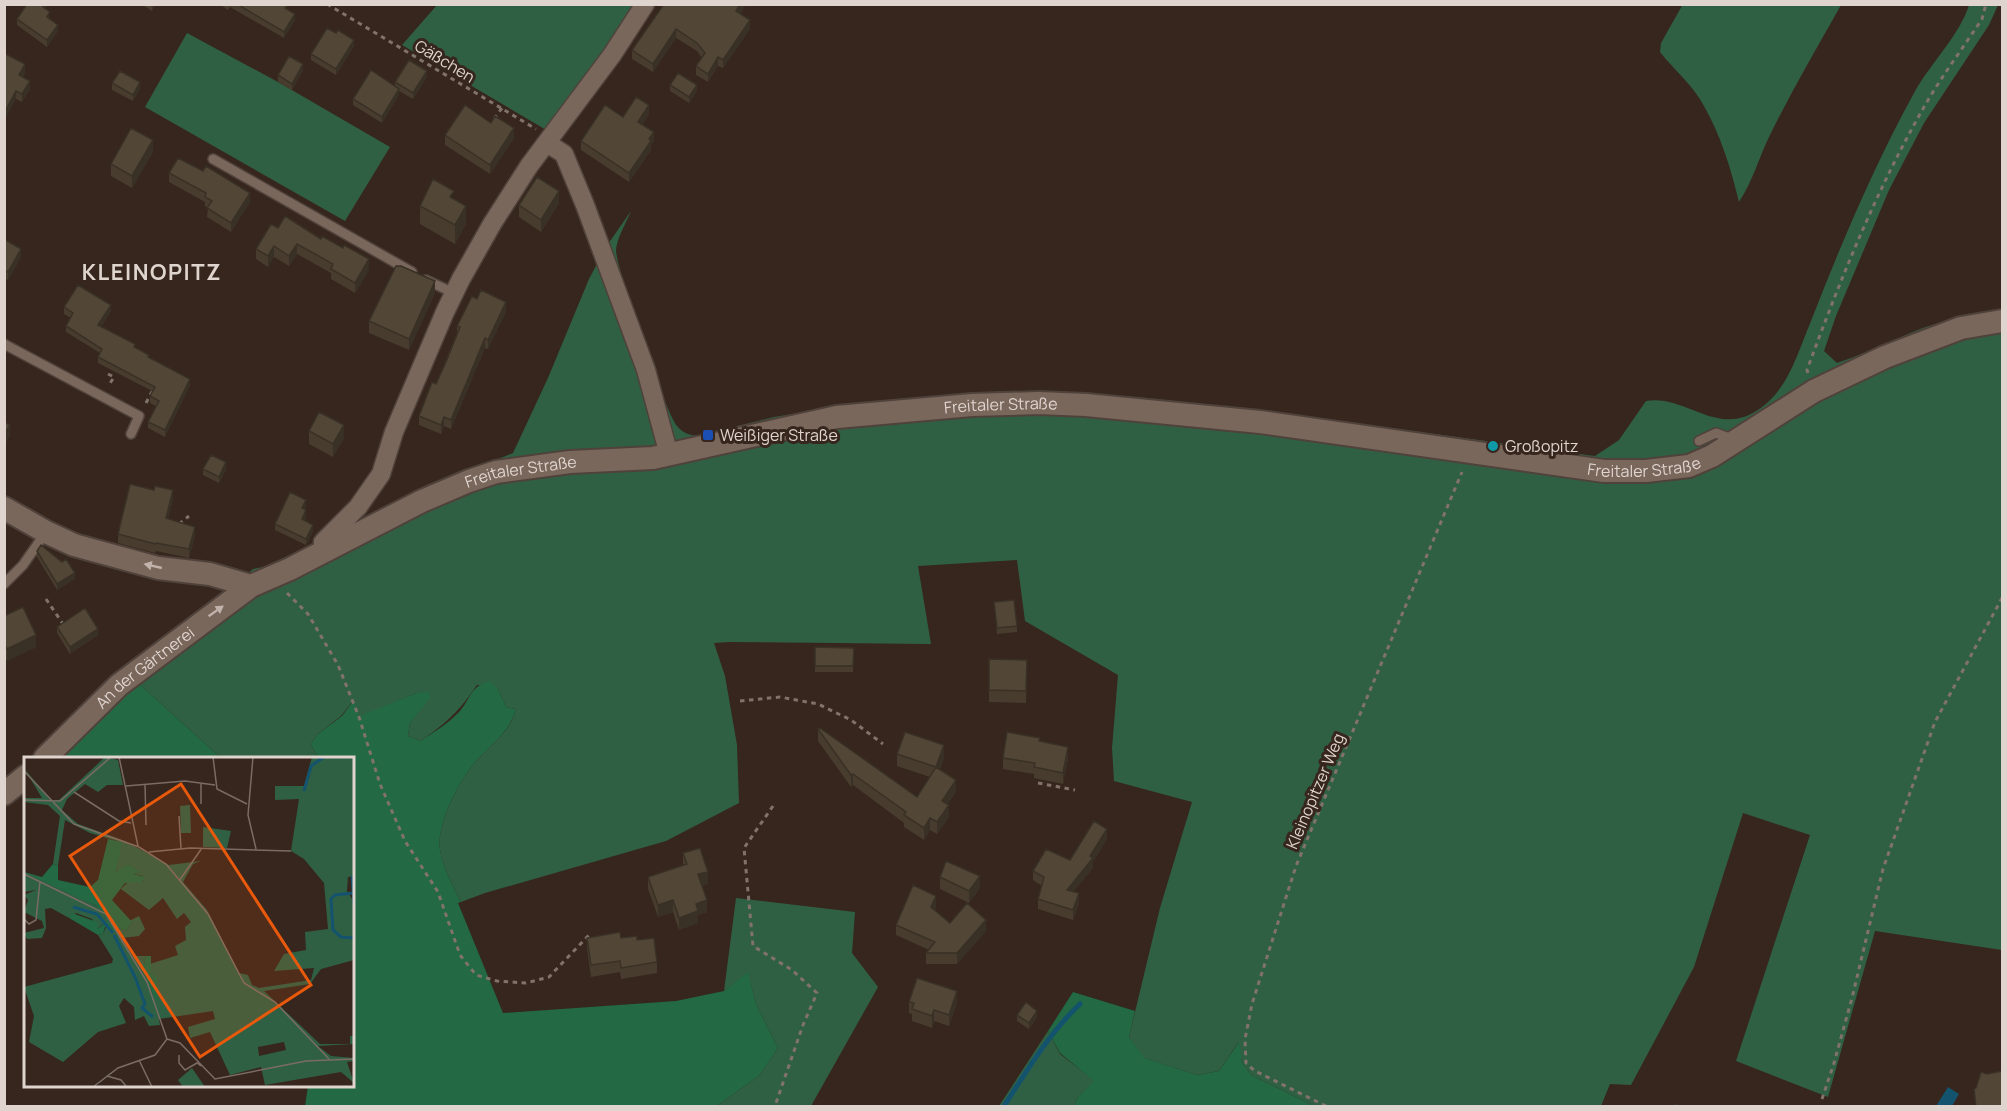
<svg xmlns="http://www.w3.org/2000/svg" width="2007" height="1111" font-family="Manrope,sans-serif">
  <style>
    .green { fill: #306044 }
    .forest { fill: #226944 }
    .water { fill: #14536d }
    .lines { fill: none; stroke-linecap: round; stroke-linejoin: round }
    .stream { stroke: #14536d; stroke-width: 5 }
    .service-casing { stroke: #4f423b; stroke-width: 12 }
    .minor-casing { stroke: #4f423b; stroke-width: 21 }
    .tertiary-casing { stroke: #4f423b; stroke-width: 26 }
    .path { stroke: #81736b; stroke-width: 3; stroke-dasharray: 4.5 4.5; stroke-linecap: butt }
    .service { stroke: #7a675c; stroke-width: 9 }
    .minor { stroke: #7a675c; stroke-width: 18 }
    .tertiary { stroke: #7a675c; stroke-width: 22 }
    .wall { fill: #473c2e }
    .shaded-wall { fill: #393126 }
    .building { fill: #524636; stroke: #393126; stroke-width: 1.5 }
    .oneway { fill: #c1b3ac }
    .transit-dot { fill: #1a4fb4; stroke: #36261d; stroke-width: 2 }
    .culture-dot { fill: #0f9aa8; stroke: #36261d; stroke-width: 2 }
    .labels { text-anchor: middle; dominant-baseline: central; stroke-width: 6; stroke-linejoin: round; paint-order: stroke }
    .street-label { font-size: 16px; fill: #dfd4ce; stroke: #36261d }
    .poi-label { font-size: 16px; fill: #dfd4ce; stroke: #36261d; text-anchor: start }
    .district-label { font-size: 22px; font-weight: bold; letter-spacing: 1.5px; fill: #dfd4ce; stroke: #36261d }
    .inset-river { fill: none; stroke: #14536d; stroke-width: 3 }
    .inset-road { fill: none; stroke: #7a6c64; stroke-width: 1.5 }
    .view { fill: #e8590c; fill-opacity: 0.15; stroke: #e8590c; stroke-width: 3 }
    .inset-edge { fill: none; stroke: #dfd4ce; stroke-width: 3 }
  </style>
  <rect width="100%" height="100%" fill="#36261d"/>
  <!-- green -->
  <path class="green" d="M1683,4l158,1c-24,43 -49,85 -71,130 -11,22 -17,46 -31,67 -8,-33 -18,-66 -35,-96 -11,-21 -29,-35 -44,-54l1,-9z
    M437,5h198l-87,126 -146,-86z
    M1969,5h29l-9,20 -65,98 -35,67 -53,126 -12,35 13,12c27,-9 52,-21 78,-32 28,-11 59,-17 87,-22v641l-127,-19 -47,166 -92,-36 74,-226 -67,-22 -49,154 -63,118 -21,-1 -9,22h-286l-64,-31 -9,-13 -4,-19 -19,28 -22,4 -54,-17 -14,-21 31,-129 32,-106 -78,-21 -2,-33 6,-73 -93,-54 -8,-61 -99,6 13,78 -202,-2 -15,1 11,33 12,69 2,58 -73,38 -181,52 -24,9c-8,-17 -18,-33 -21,-52 -4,-26 20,-71 37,-90 15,-16 33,-28 39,-51l-10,-2 -8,-18 -21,-4c-17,25 -31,39 -57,56l-12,-5 2,-13 9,-13 -2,-17 -58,24 -7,-15 -11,14 -23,18 -7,10 7,14h-97l-86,-78 -80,78h-25l223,-189 24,-5 149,-76 87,-35 35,-75 41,-99 17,-32 25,-36c-5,12 -14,27 -15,39 0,18 50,163 61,176 6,7 12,9 20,10l77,-19 57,-9 172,-17 133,6 123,13 336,46 24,-16 27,-39c36,-7 68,32 105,13 36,-19 45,-57 60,-93 30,-77 63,-155 103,-228 15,-28 46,-58 55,-88z
    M187,33l91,49 112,65 -45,74 -200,-114z
    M736,898l119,14 -3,41 26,34 -67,119h-94l43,-31 18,-27 -22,-44 -8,-31 -24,18z
    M1048,1031l12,23 35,27 -17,16 -4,9h-75z"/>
  <!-- forest -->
  <path class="forest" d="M135,680l86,78h-166z
    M490,681l8,8 8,18 10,2c-6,22 -24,35 -39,51 -17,19 -41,64 -37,90 3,19 13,35 21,52l-3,1 45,110 173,-12 48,-10 24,-19 8,32 22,44 -18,27 -43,31h-412l3,-20h44v-328h-34l-7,-14 7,-10 24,-18 11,-15 6,15 58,-23 12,-1 1,6 -20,25 -2,13 12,5c14,-9 29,-18 40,-30 12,-15 10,-24 30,-30z
    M1073,992l62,19 -6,26 15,21 53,17 22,-4 20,-29 3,20 9,13 64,31h-241l4,-9 16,-16 -34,-28 -12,-22z"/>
  <!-- water -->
  <path class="water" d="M1948,1087l11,7 -7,12h-16z"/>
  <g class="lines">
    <!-- stream -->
    <path class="stream" d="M1004,1106c23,-35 45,-73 76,-102"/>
    <!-- service casing -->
    <g class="service-casing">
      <path id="service" d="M213,159l199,113
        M426,280l28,13
        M4,344l135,72 -8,18
        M1699,441l17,-8 16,6
        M4,584l19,-19 23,-33"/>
    </g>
    <!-- minor casing -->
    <g class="minor-casing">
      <path id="minor" d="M547,143l17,11 21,51 61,165 23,85
        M326,549l-3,-7 35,-35 23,-33 13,-42 51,-120 16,-33 31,-55 37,-58 83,-111 33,-51"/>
    </g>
    <!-- tertiary casing -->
    <g class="tertiary-casing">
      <g id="tertiary">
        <path d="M4,508l42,24 28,13 84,23 52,6 41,12"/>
        <path id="s1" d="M45,758l74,-73 132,-99 39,-17 132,-68 47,-20 27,-9 74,-10 83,-4 184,-41 135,-12 67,-2 47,2 174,17 344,49h42l43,-5 23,-10 102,-65 71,-34 76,-29 41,-7"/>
        <path d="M4,794l22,-18"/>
      </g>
    </g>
    <!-- path -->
    <path class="path" d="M327,4l209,125
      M494,119l8,-11
      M1808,373l-1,-3c33,-90 69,-179 117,-263 17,-30 39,-59 58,-88l4,-15
      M108,374l6,3 -5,8
      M146,403l8,-15
      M179,524l10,-8
      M287,593l21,21 30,51 21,52 21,67 25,57 33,51 22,63 16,20 21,6 29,2 23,-6 41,-43
      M46,599l17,25
      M740,701l40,-4 38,7 33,16 32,24
      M1038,783l37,7
      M773,806l-29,42 9,98 39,24 25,23 -14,32 -28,81
      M1822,1099l12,-36 18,-65 31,-129 52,-147 67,-124
      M1326,1106l-71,-35 -9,-8 -1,-24 7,-35 44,-138 166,-394"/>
    <!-- service -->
    <use href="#service" class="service"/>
    <!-- minor -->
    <use href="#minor" class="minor"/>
    <!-- tertiary -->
    <use href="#tertiary" class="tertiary"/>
  </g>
  <!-- wall -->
  <path class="wall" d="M141,4h15l-4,7z
    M219,4h66l2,5 8,11 -11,18 -54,-31 -2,3z
    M664,4h82l-6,10 10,15 -27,39 -5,-2 -10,16 -12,-7v-9l6,-8 -5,-7 -21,-13 -23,34 -21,-13v-9z
    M45,9l5,10 8,12 -11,16 -30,-22v-6z
    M336,33l18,13 -18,29 -25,-15v-6z
    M4,53l21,20 -2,4 7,12 -8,13 -6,-3z
    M303,70l-11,20 -14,-8v-7z
    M427,77l-14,22 -14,-8v4l-17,28 -29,-18v-6l42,-13v-4z
    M112,83l28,6 -7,12 -21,-11z
    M670,85l27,6 -8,12 -19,-12z
    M649,114l-7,11 12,16 -3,4v5l-22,32 -48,-32v-9l42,-24z
    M445,135l69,3 -24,36 -45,-29z
    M153,152l-21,36 -21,-12v-12z
    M169,173l81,29 -19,30 -24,-15 1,-9 -3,-2v-4l-36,-20z
    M454,199l12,25 -11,20 -35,-20v-18z
    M559,203l-18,29 -22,-15v-12z
    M278,228l43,11 22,9 26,22 -14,23 -24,-14v-6l-34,-19 -8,12 -15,-9 -6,10 -12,-8v-10z
    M4,239l17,18 -13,23 -4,-2z
    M435,293l-26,57 -40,-17v-12z
    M64,307l47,4 -10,16 34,21 55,37 -25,52 -17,-9v-6l8,-16 -6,-3v-7l2,-5 -54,-28v-6l2,-4 -34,-21v-6l5,-8 -7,-4z
    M506,312l-18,37 -3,-1 -34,81 -7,-3 -3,8 -22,-9v-9l17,-32 21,-51v-7z
    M309,431l35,7 -11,19 -24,-13z
    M203,469h23l-7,14 -16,-8z
    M173,499l-5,20 27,17 -6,22 -33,-7 -1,2 -37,-10v-9z
    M306,506l-2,4 2,7 -2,4 9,10 -7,14 -31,-15v-6z
    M37,551l38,28 -18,11 -20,-33z
    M994,602l23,24v6l-20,2z
    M4,616l32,31 -29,14 -3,-6z
    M57,627l41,8 -28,19 -13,-21z
    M815,647l39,1 -1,24h-38z
    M989,659l38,1 -1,43 -37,-1z
    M818,729l99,68 13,-20 -33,-11v-12l47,4 -4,11 16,23 -9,12 2,13 -12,17 -7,-4 -6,10 -20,-13v-4l-51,-38 -2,2 -33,-46z
    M1040,741l28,17 -5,26 -29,-6v-4l-31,-5v-11z
    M1107,839l-14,23v6l-20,24 6,11 -6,17 -35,-11v-10l4,-13 -9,-6v-9l37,-11z
    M683,853l25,31 -6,1 5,27 -9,3v8l-19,7 -6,-18 -15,5 -10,-28v-12l35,-12z
    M940,877l40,11 -11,15 -29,-14z
    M936,906l-1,4 15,13 36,8 -29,33h-31v-11l3,-3 -33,-15v-10z
    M587,938h34l16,2 20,22v11l-36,6 -1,-7 -29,5 -4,-28z
    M909,1002l48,1 -8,23 -15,-5 -2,7 -20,-7v-7l-3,-1z
    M1017,1015l20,2 -8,12 -12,-8z"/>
  <!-- shaded-wall -->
  <path class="shaded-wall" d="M44,4h4l-5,9v-6z
    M152,4h4l-4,7z
    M740,4h6l-10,15v-8z
    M295,14v6l-11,18v-6z
    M750,20v9l-27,39v-8z
    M58,25v6l-11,16v-7z
    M676,29v9l-23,34v-8z
    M354,40v6l-18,29v-6z
    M718,57v9l-10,16v-8z
    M25,64v9l-6,10v-8z
    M303,64v6l-11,20v-6z
    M427,71v6l-14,22v-6z
    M30,81v8l-8,13v-8z
    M140,82v7l-7,12v-6z
    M697,85v6l-8,12v-6z
    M399,89v6l-17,28v-6z
    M16,91v8l-12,22v-8z
    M649,105v9l-11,17v-9z
    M514,128v10l-24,36v-9z
    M654,132v9l-3,4v5l-22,32v-9z
    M153,140v12l-21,36v-12z
    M559,191v12l-18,29v-12z
    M250,193v9l-19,30v-9z
    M466,206v18l-11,20v-19z
    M297,244v10l-8,12v-10z
    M274,246v11l-6,10v-11z
    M21,249v8l-13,23v-8z
    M369,259v11l-14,23v-10z
    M435,281v12l-26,57v-11z
    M506,302v10l-18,37v-9z
    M111,305v6l-13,20v-6z
    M485,338v10l-34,81v-9z
    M190,379v6l-25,52v-7z
    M444,417v9l-3,8v-9z
    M10,425v11l-6,10v-12z
    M344,425v13l-11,19v-13z
    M226,462v7l-7,14v-6z
    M173,490v9l-7,28v-9z
    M306,500v6l-4,8v-6z
    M306,510v7l-4,9v-7z
    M313,525v6l-7,14v-6z
    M195,527v9l-6,22v-9z
    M75,573v6l-18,11v-6z
    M98,629v6l-28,19v-7z
    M36,635v12l-29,14v-12z
    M944,745v13l-8,21v-12z
    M1068,747v11l-5,26v-11z
    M853,774v11l-2,2v-12z
    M956,780v12l-14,21v-12z
    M949,805v12l-12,17v-12z
    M930,818v12l-6,10v-12z
    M1107,829v10l-14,23v6l-26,31v-9l23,-34z
    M708,872v12l-10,3v-13z
    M980,876v12l-11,15v-12z
    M1079,893v10l-6,17v-10z
    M936,896v10l-5,12v-11z
    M673,900v12l-15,5v-12z
    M707,900v12l-9,3v8l-19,7v-12l17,-14z
    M986,920v11l-29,33v-11z
    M957,991v12l-8,23v-11z
    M934,1010v11l-2,7v-12z
    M1037,1011v6l-8,12v-6z"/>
  <!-- building -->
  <path class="building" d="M27,4h17l-1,3 7,5 -3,5 11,8 -11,15 -30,-21z
    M237,4h48l2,2 -2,2 10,6 -11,18z
    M664,4h76l-4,7 14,9 -27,40 -5,-3 -10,17 -12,-8 9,-13 -8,-10 -21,-14 -23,35 -21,-14z
    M327,28l9,5 2,-3 16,10 -18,29 -25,-15z
    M4,53l21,11 -6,11 11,6 -8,13 -6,-3 -12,22z
    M289,56l14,8 -11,20 -14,-9z
    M409,60l18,11 -14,22 -18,-11z
    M371,70l28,19 -17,28 -29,-18z
    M120,71l20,11 -7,13 -21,-12z
    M678,73l19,12 -8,12 -19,-12z
    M636,97l13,8 -11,17 16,10 -5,7 2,2 -22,32 -48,-32 24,-36 18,12z
    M465,105l26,18 4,-7 19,12 -24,37 -45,-30z
    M131,128l22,12 -21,36 -21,-12z
    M178,158l25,13 3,-5 44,27 -19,30 -24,-15 5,-7 -7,-4 1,-4 -37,-20z
    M537,177l22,14 -18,29 -22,-15z
    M433,179l21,12 -4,6 16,9 -11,19 -35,-19z
    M285,216l36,23 1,-3 21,12 1,-3 25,14 -14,24 -24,-14 2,-5 -36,-20 -8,12 -15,-10 -6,10 -12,-7 15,-25 7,4z
    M4,239l17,10 -13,23 -4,-2z
    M396,266h5l34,15 -26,58 -40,-18z
    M78,285l33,20 -13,20 37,19 -1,3 15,8 -1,2 42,22 -25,51 -17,-8 11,-21 -9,-5 5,-9 -57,-30 4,-8 -36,-23 7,-13 -9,-6z
    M481,290l25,12 -18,38 -3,-2 -34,82 -7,-3 -3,8 -22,-9 13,-34 4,2 10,-22 14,-35 -3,-1 15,-30 5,3z
    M319,412l25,13 -11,19 -24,-13z
    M4,422l6,3 -6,9z
    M211,455l15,7 -7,15 -16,-8z
    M130,484l24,6 1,-4 18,4 -7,28 29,9 -6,22 -33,-6 -1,1 -37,-10z
    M290,492l16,8 -4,8 4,2 -4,9 11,6 -7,14 -31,-15z
    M41,545l21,17 4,-3 9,14 -18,11 -20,-33z
    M1014,600l3,26 -20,2 -3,-26z
    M23,607l13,28 -29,14 -3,-6v-27z
    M85,608l13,21 -28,18 -13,-20z
    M815,647l39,1 -1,18h-38z
    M989,659l38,1 -1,31 -37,-1z
    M820,728l97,69 19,-30 20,13 -14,21 7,4 -12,17 -7,-4 -6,10 -20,-13 2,-3 -53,-38 -2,1 -33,-46z
    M905,732l39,13 -8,22 -39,-13z
    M1007,732l33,6 -1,3 29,6 -5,26 -29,-6 1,-4 -32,-5z
    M1094,821l13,8 -17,27 3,2 -26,32 12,3 -6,17 -35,-11 6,-22 -11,-6 13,-22 24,11z
    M700,848l8,24 -10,2 9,26 -11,4 2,7 -19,7 -6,-18 -15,5 -10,-28 39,-13 -4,-11z
    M946,861l34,15 -11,15 -29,-14z
    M913,885l23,11 -5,11 19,16 17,-20 19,17 -29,33h-31l9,-11 -39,-17z
    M620,932l1,6 16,-2v4l17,-2 3,24 -36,6 -1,-7 -29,4 -4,-27z
    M917,978l40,13 -8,24 -15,-5 -2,6 -20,-7 2,-6 -5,-1z
    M1026,1002l11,9 -8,12 -12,-8z
    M2002,1071v36h-26l-2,-18 2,-1 5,-16 6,2z
    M1675,1104l9,3h-10z"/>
  <!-- one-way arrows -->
  <defs><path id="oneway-solid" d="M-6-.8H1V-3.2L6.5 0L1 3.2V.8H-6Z" transform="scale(1.5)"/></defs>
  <g class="oneway">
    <use href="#oneway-solid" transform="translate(153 566) rotate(-167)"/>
    <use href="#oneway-solid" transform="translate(216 611) rotate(-35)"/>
  </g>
  <!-- markers -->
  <rect class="transit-dot" x="702" y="429" width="12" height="12" rx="3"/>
  <circle class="culture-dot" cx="1493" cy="446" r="6"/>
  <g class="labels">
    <!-- street labels -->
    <g class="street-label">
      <text transform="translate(445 61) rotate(31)">Gäßchen</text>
      <text stroke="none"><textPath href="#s1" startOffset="1050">Freitaler Straße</textPath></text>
      <text stroke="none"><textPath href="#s1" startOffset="1698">Freitaler Straße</textPath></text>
      <text stroke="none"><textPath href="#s1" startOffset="564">Freitaler Straße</textPath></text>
      <text stroke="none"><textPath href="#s1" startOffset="135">An der Gärtnerei</textPath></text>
      <text transform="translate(1315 791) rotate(-67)">Kleinopitzer Weg</text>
    </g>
    <!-- poi labels -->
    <g class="poi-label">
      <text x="720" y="435">Weißiger Straße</text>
      <text x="1505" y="446">Großopitz</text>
    </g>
    <!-- district labels -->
    <g class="district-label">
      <text x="152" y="272">KLEINOPITZ</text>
    </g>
  </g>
  <!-- overview -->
  <g transform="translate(24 757)">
    <rect width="330" height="330" fill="#36261d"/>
    <path d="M81,0l13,3 5,25h-16l-9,7 -13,-8 -18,15 -5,11 16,14 47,17 44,24 32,-4 -8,3 -10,18 24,28 32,63 9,2 4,10 7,3 52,-8 3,-12 -40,3 10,-17 22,-4 -1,-18 23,-3 -4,-46 -20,-24 -13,-8 8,-52 -24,1v-14h29l8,-29h42v119l-6,1 -1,14 7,11v58l-33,9 -11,15 -46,7 56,53h30v-8h4v8l-36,2 13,10 23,2v3l-7,1 7,21 -13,-11 -76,13 -4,-18 -31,8 -20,-43 -20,6 -2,-11 27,-8 -2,-8 -54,8 1,6 -11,1 -5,-10 -9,4 -1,-13 -10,-9 -5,8 7,17 -28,9 -35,30 -34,-20 5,-26 -10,-29 88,-24 1,-4 -15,-24 5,-1 3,-7 8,5 -11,-8 -5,5 -6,-10 -16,-6 -7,5 -18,-10 -6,1 1,19 -4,10 -15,1 -3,-6 20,-5 -2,-7 -18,-9 4,-12 -4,-5 12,-5 -12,2v-20l25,8 55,30 13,18 10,2 5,-8 -3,-1 10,-5 6,13 -6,7 -17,2 11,18h13l-2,8h-5l18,35 -1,-23 -5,-2 -1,-10 28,-9 -3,-9 11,-6 -1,-13 6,-5 -7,-9 -7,6 -14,-21 -14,12 -28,-21 8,-8 14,1v-6l-9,-2 5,-2 -11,-8 -8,9 -4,-2 5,-29 -31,-9 -25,-13 -7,45 -5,-1 7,-48 -12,-11 -24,-3v-4h18l-18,-30 26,32h9zM260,285l2,8 -27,6 -1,-9zM166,48l1,28h-10l-1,-27zM179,70l28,4 -4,17 -24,-1zM168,311l13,19h-22l-5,-7z" fill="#306044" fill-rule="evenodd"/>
    <path d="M84,82l14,3 -6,30 12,-8 12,8 -6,2 11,3 -3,5 -17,1 -13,17 20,22 -5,8 -10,-2 -20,-22 -73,-34 18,5 11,-13 5,1v15l32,7 8,-7zM48,156l25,9 1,7 8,-7 6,2 2,8 -9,-5 -2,7 -5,1 -29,-17zM122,199h5v18l6,2v26l-18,-38h5z" fill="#226944"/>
    <path class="inset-river" d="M280,34l7,-25 13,-9M328,119l2,28M329,136l-18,2 -4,4 2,31 8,7 13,1M49,150l24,7 16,19M90,178l21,42 10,27 -3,4 11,9"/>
    <path class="inset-road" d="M95,0l19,89M189,0l4,32 30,15M229,0l-5,58 8,34M0,14l50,53 65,23 27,17 42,50 36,69 31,19 54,57M177,26v21M121,27l1,41M102,29l59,-5 30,4M50,35l45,29 12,2M0,43l36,1 51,-44M155,59l2,33M125,95l41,-4 101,3M0,117l82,40 41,68 20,57M155,124l23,-33M0,162l5,5 7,-4 4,-39M143,282l13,4 35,36 91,-18 48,-2M155,298v8l6,7 12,-7 4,3M115,303l13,27M83,319l14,4 5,6M69,330l25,-19 37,-13 12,-16"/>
    <path class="view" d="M157,27l130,201 -111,72 -130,-201z"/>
    <rect width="330" height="330" class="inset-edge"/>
  </g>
  <!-- border -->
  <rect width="2007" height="1111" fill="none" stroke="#dfd4ce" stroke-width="12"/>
</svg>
